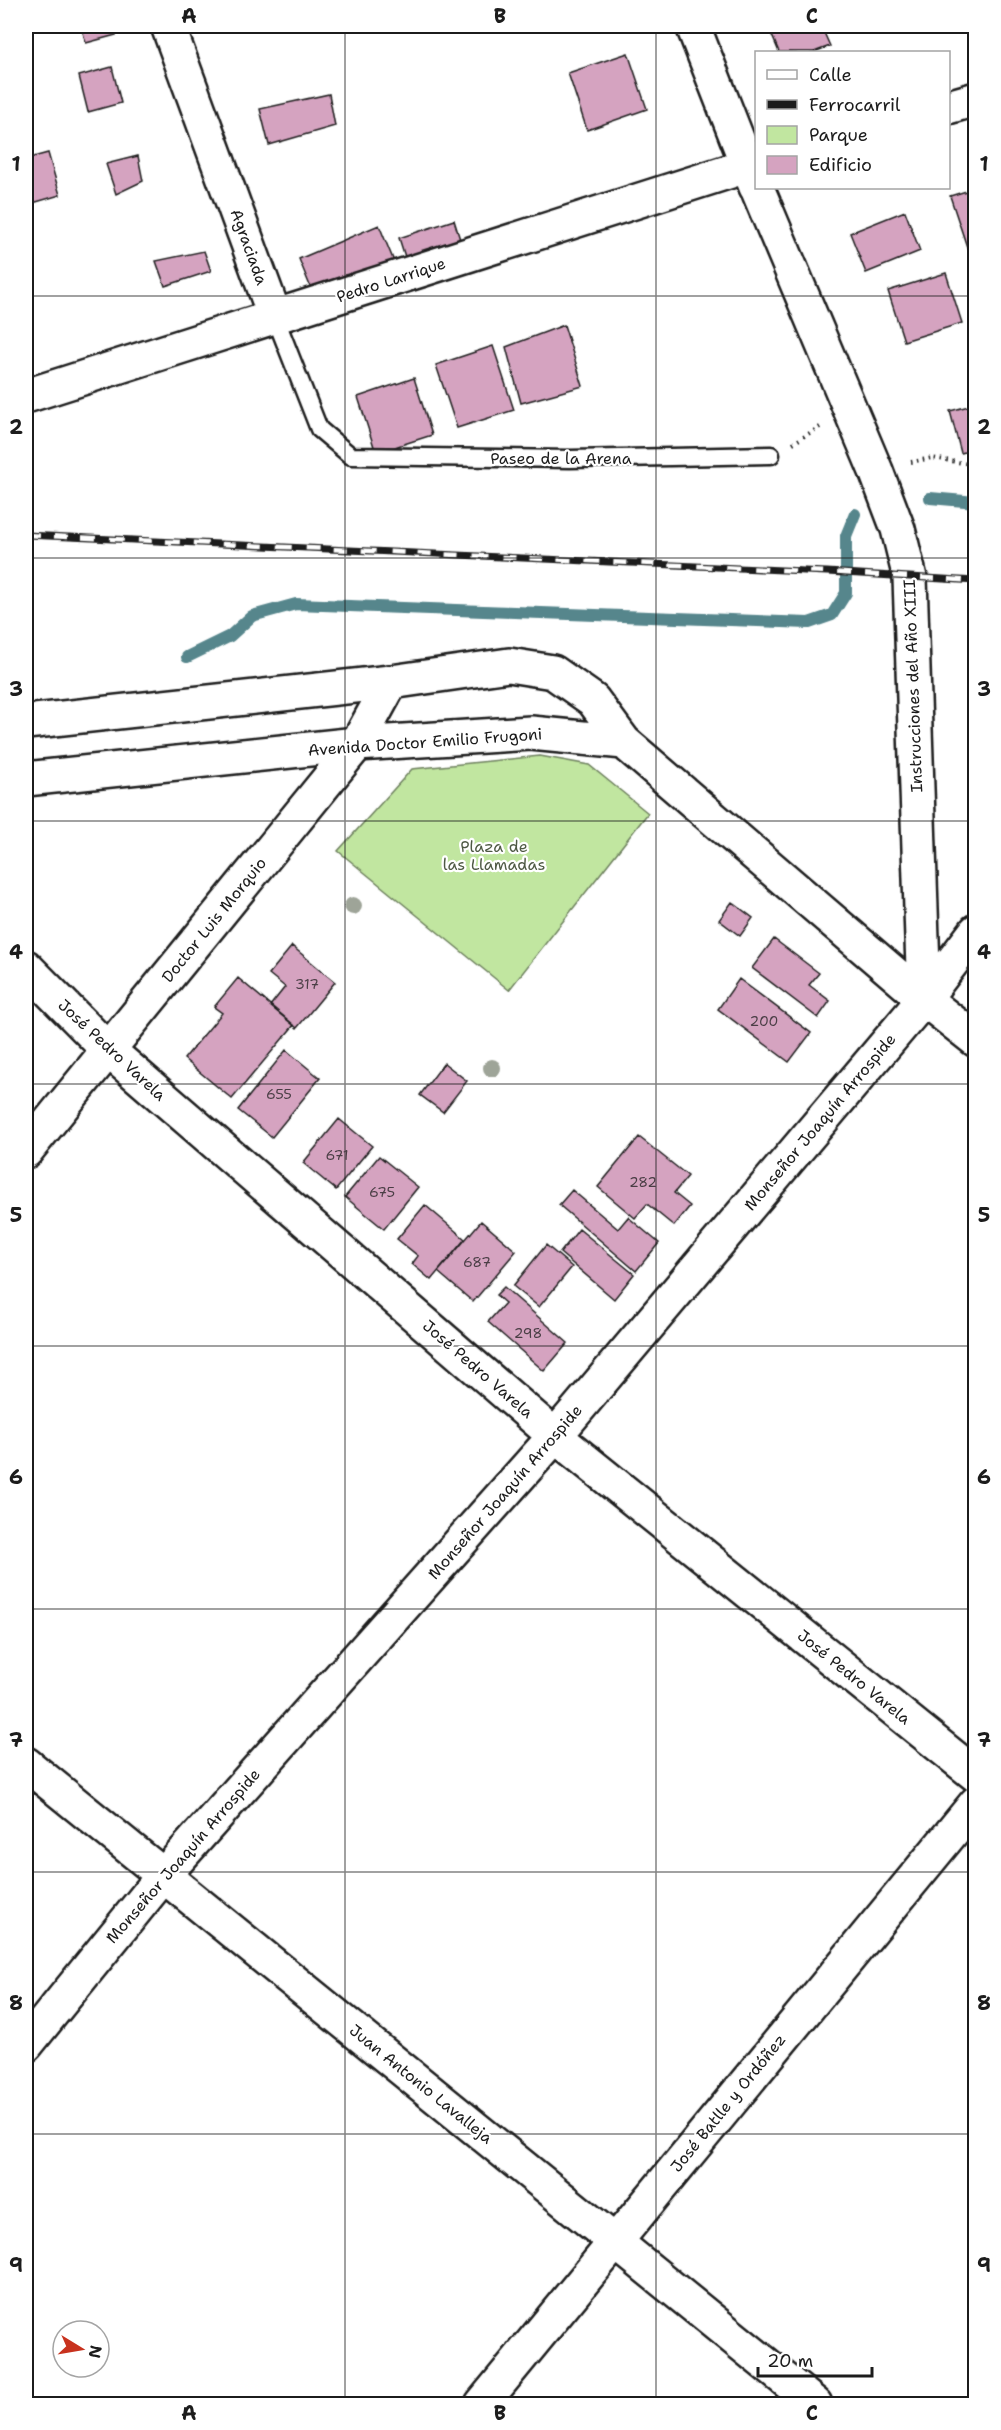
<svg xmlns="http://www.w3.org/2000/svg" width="1001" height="2430" font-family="'Shantell Sans',sans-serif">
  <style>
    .green { fill: #c1e6a0; stroke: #6e815e; stroke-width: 1.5 }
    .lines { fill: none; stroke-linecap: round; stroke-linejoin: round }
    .stream { stroke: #56868c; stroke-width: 12 }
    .building { fill: #d5a3c0; stroke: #1c1c1c; stroke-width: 1.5 }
    .lane-casing { stroke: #1c1c1c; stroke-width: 21 }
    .street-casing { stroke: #1c1c1c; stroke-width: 38 }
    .secondary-casing { stroke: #1c1c1c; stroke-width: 38 }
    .path { stroke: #1c1c1c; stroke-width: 4; stroke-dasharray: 1.5 4.5; stroke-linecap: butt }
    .lane { stroke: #fff; stroke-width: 16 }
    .street { stroke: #fff; stroke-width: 33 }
    .secondary { stroke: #fff; stroke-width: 33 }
    .rail-casing { stroke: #1c1c1c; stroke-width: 7 }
    .rail { stroke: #fff; stroke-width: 4.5; stroke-dasharray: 14; stroke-linecap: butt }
    .tree { fill: #9ea498 }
    .grid { fill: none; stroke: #1c1c1c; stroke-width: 1.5; stroke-opacity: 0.55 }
    .labels { text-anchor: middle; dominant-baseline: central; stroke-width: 4.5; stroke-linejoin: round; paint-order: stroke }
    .number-label { font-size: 14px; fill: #4a3e45 }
    .street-label { font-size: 16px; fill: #1c1c1c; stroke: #fff }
    .park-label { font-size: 16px; fill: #4e5944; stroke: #fff }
    .neatline { fill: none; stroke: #1c1c1c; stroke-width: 2 }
    .grid-label { font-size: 20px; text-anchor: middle; font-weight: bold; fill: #1c1c1c }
  </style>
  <rect width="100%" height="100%" fill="#fff"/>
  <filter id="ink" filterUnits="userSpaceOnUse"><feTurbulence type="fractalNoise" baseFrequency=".0167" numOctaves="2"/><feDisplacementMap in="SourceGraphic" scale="12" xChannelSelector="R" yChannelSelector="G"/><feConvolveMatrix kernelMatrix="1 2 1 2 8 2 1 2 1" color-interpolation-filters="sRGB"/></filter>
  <g filter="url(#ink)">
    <!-- green -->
    <path class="green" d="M540,756l49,9 59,48 -139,177 -171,-139 74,-82z"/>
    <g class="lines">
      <!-- stream -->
      <path class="stream" d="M930,498l46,4
        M187,657l43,-21 22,-20 44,-12 513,19 23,-8 14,-22v-57l9,-22"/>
    </g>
    <!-- building -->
    <path class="building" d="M81,26h31l4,9 -30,8z
      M768,26h53l9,20 -16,6h-35z
      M976,33v25l-8,-23z
      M628,53l19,56 -60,21 -19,-57z
      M112,67l9,36 -33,9 -9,-36z
      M329,94l6,32 -66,19 -9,-36z
      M48,153l12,42 -34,10v-46z
      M138,156l5,25 -27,13 -10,-30z
      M976,188v60l-8,2 -18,-54z
      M905,211l15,40 -54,22 -16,-40z
      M454,220l8,26 -55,17 -8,-25z
      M379,225l16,39 -80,34 -16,-39z
      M204,251l7,20 -46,15 -9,-25z
      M946,273l16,50 -58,18 -16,-50z
      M564,325l19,61 -62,17 -15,-56z
      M493,346l21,64 -57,18 -21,-63z
      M414,378l18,57 -56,18 -18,-56z
      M976,404v45l-15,4 -11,-42z
      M732,902l21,16 -13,18 -21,-16z
      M774,939l45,34 -10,12 21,16 -12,17 -66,-50z
      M292,946l43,36 -38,46 -27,-22 15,-19 -16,-13z
      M238,978l56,47 -62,74 -48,-40 38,-46 -8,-6z
      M739,979l72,54 -22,29 -71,-53z
      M286,1050l34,28 -48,59 -34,-27z
      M444,1063l23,18 -24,31 -23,-17z
      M339,1119l33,27 -36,44 -33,-27z
      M639,1137l49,39 -14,17 16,13 -16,20 -27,-22 -12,14 -37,-31z
      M379,1156l39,31 -34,42 -39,-32z
      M572,1190l46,39 10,-12 31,26 -23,28 -77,-66z
      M425,1205l40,34 -34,41 -19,-16 6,-8 -21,-17z
      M481,1221l35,30 -43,51 -35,-30z
      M579,1229l55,45 -20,25 -54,-46z
      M546,1245l26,22 -33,40 -26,-21z
      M504,1287l64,56 -24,28 -56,-49 17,-19 -9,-8z"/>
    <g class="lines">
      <!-- lane casing -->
      <g class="lane-casing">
        <path id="lane" d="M275,317l44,112 32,27 219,3 201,-4"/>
      </g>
      <!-- street casing -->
      <g class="street-casing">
        <path id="street" d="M168,26l107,291
          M948,107l28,-8
          M26,396l730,-233
          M26,967l82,83 447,386 421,339
          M26,1151l331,-407 34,-62
          M26,1764l789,640
          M26,2045l137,-169 392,-440 369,-437 52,-68
          M482,2404l494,-601"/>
      </g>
      <!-- secondary casing -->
      <g class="secondary-casing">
        <path id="secondary" d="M693,26l63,161
          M757,188l119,283 22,58 12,49 14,421
          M26,722l365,-40 118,-17 44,7 40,28 31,42 300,257 52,41
          M26,779l331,-35 174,-11 93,9"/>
      </g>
      <!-- path -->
      <path class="path" d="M793,443l27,-16
        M911,462l21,-4 44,7"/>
      <!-- lane -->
      <use href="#lane" class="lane"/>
      <!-- street -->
      <use href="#street" class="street"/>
      <!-- secondary -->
      <use href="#secondary" class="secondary"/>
      <!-- rail casing -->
      <g class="rail-casing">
        <path id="rail" d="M26,535l801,37 149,9"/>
      </g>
      <!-- rail -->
      <use href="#rail" class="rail"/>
    </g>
    <!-- trees -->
    <g class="tree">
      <circle cx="353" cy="906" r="9"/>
      <circle cx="492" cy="1068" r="9"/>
    </g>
  </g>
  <!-- grid -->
  <path class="grid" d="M345,26v2378M656,26v2378M26,296h950M26,558h950M26,821h950M26,1084h950M26,1346h950M26,1609h950M26,1872h950M26,2134h950"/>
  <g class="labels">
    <!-- number labels -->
    <g class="number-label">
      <text x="307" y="984">317</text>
      <text x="764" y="1021">200</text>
      <text x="279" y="1094">655</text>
      <text x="337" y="1155">671</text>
      <text x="643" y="1182">282</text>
      <text x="382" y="1192">675</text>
      <text x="477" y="1262">687</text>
      <text x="528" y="1333">298</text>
    </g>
    <!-- street labels -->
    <g class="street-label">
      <text transform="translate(249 247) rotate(70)">Agraciada</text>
      <text transform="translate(391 280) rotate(-18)">Pedro Larrique</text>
      <text x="561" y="458">Paseo de la Arena</text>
      <text transform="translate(913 686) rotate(-92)">Instrucciones del Año XIII</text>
      <text transform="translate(425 742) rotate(-4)">Avenida Doctor Emilio Frugoni</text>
      <text transform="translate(214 920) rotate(-51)">Doctor Luis Morquio</text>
      <text transform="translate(112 1050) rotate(43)">José Pedro Varela</text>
      <text transform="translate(820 1122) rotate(-50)">Monseñor Joaquín Arrospide</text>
      <text transform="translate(478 1369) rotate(41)">José Pedro Varela</text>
      <text transform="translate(505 1492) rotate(-49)">Monseñor Joaquín Arrospide</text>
      <text transform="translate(854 1677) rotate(39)">José Pedro Varela</text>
      <text transform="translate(183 1856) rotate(-49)">Monseñor Joaquín Arrospide</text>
      <text transform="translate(421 2084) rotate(39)">Juan Antonio Lavalleja</text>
      <text transform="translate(728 2103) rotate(-51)">José Batlle y Ordóñez</text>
    </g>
    <!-- park labels -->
    <g class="park-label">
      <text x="494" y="846">Plaza de<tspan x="494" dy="18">las Llamadas</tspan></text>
    </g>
  </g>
  <!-- margin -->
  <rect width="1001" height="2430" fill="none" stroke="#fff" stroke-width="66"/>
  <!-- legend -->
  <rect x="755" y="51" width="195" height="138" fill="#ffffff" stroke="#a4a4a4" stroke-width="1.5"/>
  <rect x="767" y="70" width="30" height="9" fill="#ffffff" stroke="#a4a4a4" stroke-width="1.5"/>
  <text x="809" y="81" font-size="18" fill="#1c1c1c">Calle</text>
  <rect x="767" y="100" width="30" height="9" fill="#1c1c1c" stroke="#a4a4a4" stroke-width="1.5"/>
  <text x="809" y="111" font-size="18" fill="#1c1c1c">Ferrocarril</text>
  <rect x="767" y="126" width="30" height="18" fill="#c1e6a0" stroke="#a4a4a4" stroke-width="1.5"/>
  <text x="809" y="141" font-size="18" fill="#1c1c1c">Parque</text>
  <rect x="767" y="156" width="30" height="18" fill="#d5a3c0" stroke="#a4a4a4" stroke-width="1.5"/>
  <text x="809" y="171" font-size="18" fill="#1c1c1c">Edificio</text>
  <!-- north arrow -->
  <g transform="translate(81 2349) rotate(101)"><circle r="28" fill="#ffffff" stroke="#a4a4a4" stroke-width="1.5"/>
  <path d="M0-4.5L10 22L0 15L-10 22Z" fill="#c8321e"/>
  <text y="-9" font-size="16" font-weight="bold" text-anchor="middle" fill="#1c1c1c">N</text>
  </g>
  <!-- scale -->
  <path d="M758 2367v9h114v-9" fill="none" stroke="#1c1c1c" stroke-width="3"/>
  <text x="767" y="2367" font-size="18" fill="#1c1c1c" stroke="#ffffff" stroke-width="4.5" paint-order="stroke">20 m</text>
  <rect x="33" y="33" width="935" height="2364" class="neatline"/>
  <g class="grid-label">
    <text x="189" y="23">A</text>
    <text x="500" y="23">B</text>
    <text x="812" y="23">C</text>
    <text x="16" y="171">1</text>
    <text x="984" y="171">1</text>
    <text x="16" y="434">2</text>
    <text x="984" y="434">2</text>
    <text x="16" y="696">3</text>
    <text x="984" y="696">3</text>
    <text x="16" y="959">4</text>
    <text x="984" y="959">4</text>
    <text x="16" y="1222">5</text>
    <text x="984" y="1222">5</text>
    <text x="16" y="1484">6</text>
    <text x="984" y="1484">6</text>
    <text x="16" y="1747">7</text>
    <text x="984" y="1747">7</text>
    <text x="16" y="2010">8</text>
    <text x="984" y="2010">8</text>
    <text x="16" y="2272">9</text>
    <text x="984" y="2272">9</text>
    <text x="189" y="2420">A</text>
    <text x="500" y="2420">B</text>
    <text x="812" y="2420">C</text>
  </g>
</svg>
